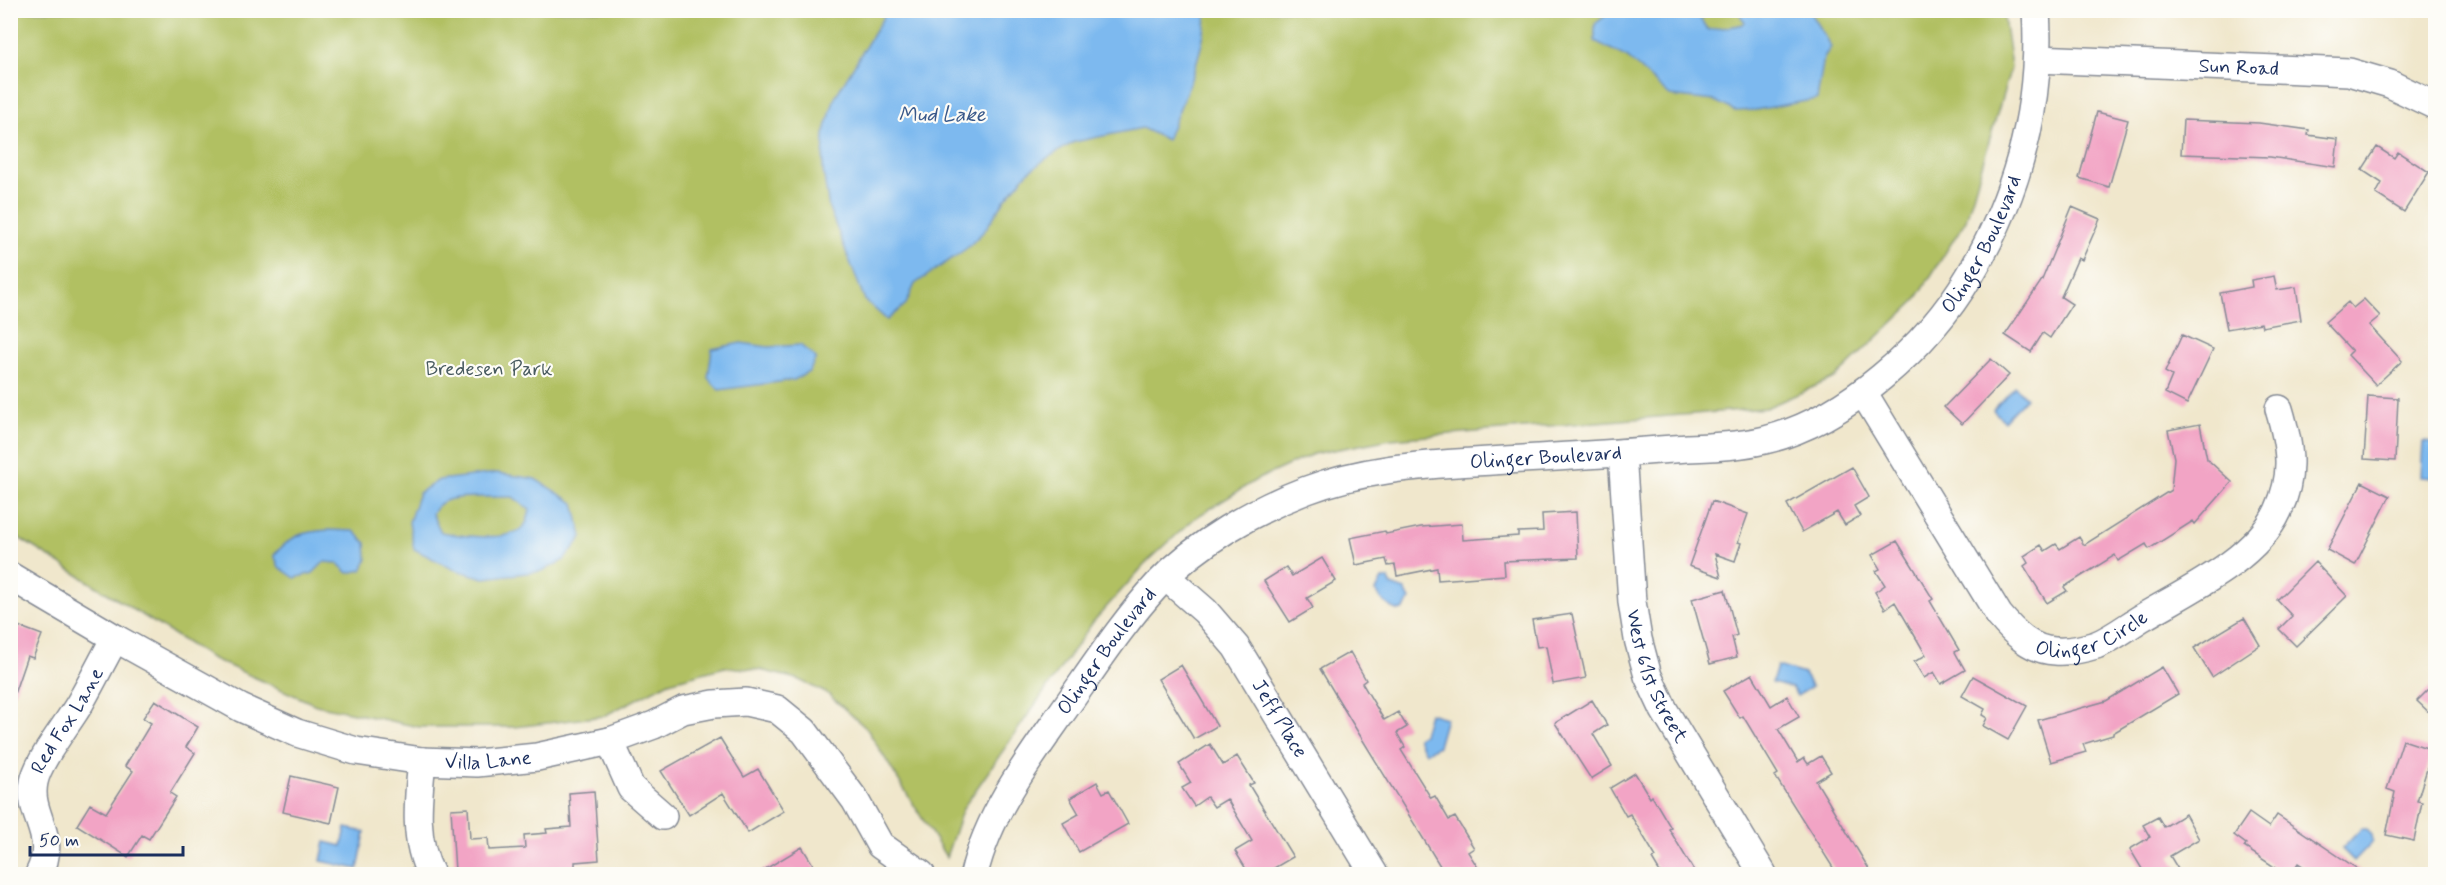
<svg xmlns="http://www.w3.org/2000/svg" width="2446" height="885" font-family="Mynerve,sans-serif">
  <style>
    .green { fill: #b1c062; stroke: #667860; stroke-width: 1.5 }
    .water { fill: #7db9ef; stroke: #4c74a6; stroke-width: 1.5; fill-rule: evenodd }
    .building { fill: #f2a4c5 }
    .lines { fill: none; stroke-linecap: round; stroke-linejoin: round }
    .minor-casing { stroke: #868b95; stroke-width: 30 }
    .minor { stroke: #fff; stroke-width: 27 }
    .labels { text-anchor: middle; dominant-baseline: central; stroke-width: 4.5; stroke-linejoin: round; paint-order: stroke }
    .street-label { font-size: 20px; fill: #1b2f5e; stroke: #fdfcf7 }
    .park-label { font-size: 20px; fill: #485a5f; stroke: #fdfcf7 }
    .water-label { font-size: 21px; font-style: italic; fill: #38588a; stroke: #fdfcf7 }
  </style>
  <rect width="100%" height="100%" fill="#fdfcf7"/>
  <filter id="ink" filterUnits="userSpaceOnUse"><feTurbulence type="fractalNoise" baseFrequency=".0167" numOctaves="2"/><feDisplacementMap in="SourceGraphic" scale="12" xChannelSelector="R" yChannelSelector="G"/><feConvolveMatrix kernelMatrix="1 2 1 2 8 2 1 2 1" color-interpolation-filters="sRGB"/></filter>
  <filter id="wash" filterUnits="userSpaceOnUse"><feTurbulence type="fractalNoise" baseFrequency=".008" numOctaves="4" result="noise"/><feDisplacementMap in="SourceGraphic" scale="24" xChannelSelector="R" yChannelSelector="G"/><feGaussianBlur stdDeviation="1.35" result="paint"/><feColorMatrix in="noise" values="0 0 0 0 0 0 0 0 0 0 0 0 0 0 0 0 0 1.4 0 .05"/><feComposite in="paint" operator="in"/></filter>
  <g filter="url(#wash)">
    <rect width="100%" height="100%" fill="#f0e7cc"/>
    <!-- green -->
    <path class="green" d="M2003,10l8,57 -45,153 -51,81 -79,76 -70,31 -375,31 -78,15 -57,26 -61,38 -48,44 -54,60 -130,186 -17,49 -79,-128 -39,-35 -31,-15 -37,-9 -35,-3 -56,15 -65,34 -89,11h-96l-103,-22 -105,-47 -200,-125 -1,-522z"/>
    <!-- water -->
    <path class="water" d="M887,11h319c0,40 -24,90 -39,129l-25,-12 -68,14 -27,16 -20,15 -21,25 -21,32 -18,18 -52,36 -9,20 -19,16 -22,-20 -36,-92 -6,-38 1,-35 11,-38z
      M1612,11h101l-13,8 8,11c13,-3 25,-2 37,-7l-7,-12h71l22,36 -7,10 -7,42 -61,11 -21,1 -20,-10 -45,-5 -42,-38 -33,-17v-17z
      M741,343l27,4 32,-2 16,13 -7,14 -15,8 -75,10 -11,-12 4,-29z
      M2015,387l11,11 -22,23 -11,-11z
      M2423,442l12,1v35l-14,-1z
      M497,473l38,6 39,24 8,34 -18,23 -22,11 -58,7 -31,-9 -39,-20 -5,-27 10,-29 20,-13zM476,497h37l17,13c-1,4 -2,10 -4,13 -12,21 -65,13 -85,9l-9,-18c9,-18 26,-16 44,-17z
      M328,530l26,1 12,12 1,17 -5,10 -14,3 -11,-10 -13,-1 -11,11 -18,5 -16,-11 -5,-12c18,-20 27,-23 54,-25z
      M1382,579h7l2,6 14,5 5,10 -7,10c-10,2 -22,-10 -27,-19z
      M1777,666l27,8 8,13 -15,9 -5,-8 -20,-5z
      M1429,713l17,5 -8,28 -13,7 -8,-15 6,-4z
      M346,828l19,4 -7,37 -37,-8 4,-19 17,4z
      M2361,829h5l6,6 1,6 -19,20 -12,-12z"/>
    <g id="blocks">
      <!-- building -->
      <path class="building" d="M2097,112l31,8 -19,67 -30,-9z
        M2183,120l76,3 50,7 -1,5 30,4 -3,28 -65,-10 -89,-3z
        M2377,147l17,11 4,-6 31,20 -25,40 -28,-18 6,-11 -20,-13z
        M2072,207l28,12 -18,41 -4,-2 -17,39 11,7 -22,34 -7,-5 -12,19 -26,-17 37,-55z
        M2274,276l3,14 19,-3 5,33 -39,7 -1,-4 -34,6 -7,-36 32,-6 -1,-7z
        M2364,299l16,17 -11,9 33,36 -26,24 -28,-30 4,-4 -27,-29 23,-20 5,6z
        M2182,335l31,14 -26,55 -22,-11 7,-17 -7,-4z
        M1991,359l18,16 -47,49 -18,-17z
        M2368,396l30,2 -3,63 -31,-2z
        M2200,424l7,35 25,23 -37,42 -2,-3 -44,28 -3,-5 -28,17 -3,-6 -51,32 3,4 -20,12 -23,-37 4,-3 -4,-7 17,-11 4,6 11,-7 4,5 19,-12 5,8 87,-55 3,-32 -6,-28z
        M1852,467l17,30 -15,9 6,10 -15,9 -8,-13 -35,20 -15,-28z
        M2362,482l28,14 -35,69 -28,-15z
        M1712,501l36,13 -10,28 3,1 -6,18 -20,-7 6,23 -32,-11z
        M1576,512l2,46 -74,3 1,14 -67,5 -1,-12 -40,8 -2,-11 -7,1 -2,-7 -30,6 -6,-27 35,-7 1,3 35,-7 41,-3 1,16 55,-4v-4l25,-1 -1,-17z
        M1897,541l36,58 -3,2 29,49 -4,2 10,18 -24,14 -7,-12 -10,6 -10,-16 12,-7 -14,-24 -17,-29 -10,7 -10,-17 10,-7 -9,-14 4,-2 -8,-14z
        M1322,558l14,23 -29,17 6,10 -23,14 -26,-41 22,-14 6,9z
        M2315,562l32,34 -51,50 -17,-17 13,-13 -15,-16z
        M1725,590l12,45 -5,2 5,20 -27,7 -18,-65z
        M1572,614l14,64 -33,6 -7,-38 -9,1 -5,-27z
        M2244,618l16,27 -48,32 -18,-29z
        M10,623l32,12 -9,23 -6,-2 -14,41h-3z
        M1350,652l16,28 -4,3 22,37 14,-8 9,15 -10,6 8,14 -4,3 30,48 4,-2 14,24 6,-3 19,31 -6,4 14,22h-37l-92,-150 -33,-55z
        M1181,665l36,61 -23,13 -36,-60z
        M2162,667l16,27 -65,39v2l-30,9 3,8 -35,10 -13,-42 68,-19z
        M1752,674l19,32 16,-10 12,21 -21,12 20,33 6,-4 4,6 13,-8 10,16 -15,9 56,93h-35l-62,-98 3,-2 -35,-58 -3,2 -17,-27z
        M1973,676l54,30 -19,34 -25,-14 4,-8 -5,-3 3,-6 -23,-13z
        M2436,682v37l-19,-18z
        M155,700l43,27 -12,20 9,6 -25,40 6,4 -27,42 -7,-4 -14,22 -51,-32 13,-21 16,9 27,-42 -8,-5 26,-43 -8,-5z
        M1592,700l15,25 -14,9 19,32 -21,13 -36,-56z
        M720,738l24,39 14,-8 26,42 -36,22 -25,-40 -34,22 -28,-44z
        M2403,740l30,10 -16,51 5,1 -8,39 -28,-6 9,-43 -8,-3z
        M1210,744l13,21 14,-9 17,27 -5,2 44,72 -29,17h-15l-14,-23 17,-10 -25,-42 -13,8 -7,-10 -13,9 -12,-18 9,-5 -12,-19z
        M1635,773l15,25 2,-2 19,32 -2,1 27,45h-35l-9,-15 4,-2 -26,-43 -4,2 -16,-28z
        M291,776l48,11 -8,36 -48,-11z
        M1097,782l6,11 6,-3 19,34 -49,28 -16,-29 16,-9 -9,-16z
        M594,791l5,69 -24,2v11l-95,1v-4l-25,1 -4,-62 17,-1 2,31 18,-1 1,12 36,-2 -1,-13 23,-2 -1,-4 25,-2 -2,-34z
        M2249,813l20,14 8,-12 88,59h-50l-17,-11 -7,11h-6l-41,-27 2,-3 -12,-9z
        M2185,814l14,25 -29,17 11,18h-36l-15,-25 20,-12 -7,-12 15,-8 6,10z
        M802,847l17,27h-62z"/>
    </g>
  </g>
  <g filter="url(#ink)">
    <use href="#blocks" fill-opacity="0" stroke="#868b95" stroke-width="1.5"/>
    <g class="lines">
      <!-- minor casing -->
      <g class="minor-casing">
        <g id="minor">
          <path id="s1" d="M2037,59l312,13 41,12 46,22"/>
          <path id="s2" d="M1863,392l136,223c15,18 32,35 56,36 14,1 28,-2 41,-6 16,-6 32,-19 47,-28 44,-26 113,-58 135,-106 17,-37 12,-65 1,-102"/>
          <path id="s3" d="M1622,453l10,149 6,37 10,37 16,34 99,164"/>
          <path id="s4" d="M10,576l105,62 126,70 56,25 59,18 66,10 55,2 60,-6 73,-16 44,-16 29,-15 31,-6 32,-2 31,7 27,22 51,69 25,45 41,29"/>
          <path id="s5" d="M1166,577l39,34 31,36 138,227"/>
          <path d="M610,741l21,47 32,28"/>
          <path d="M422,761c-4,38 -9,79 9,113"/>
          <path id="s6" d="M39,874c20,-39 -12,-58 -5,-92 4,-22 34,-58 46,-79 12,-21 23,-43 35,-65"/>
          <path id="s7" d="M974,874c15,-64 59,-120 96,-173 28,-40 55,-81 88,-117 39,-41 96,-74 149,-94 53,-20 110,-25 166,-28 67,-4 134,-8 200,-13 30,-2 63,-2 92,-9 80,-19 164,-95 205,-165 48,-81 72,-170 66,-265"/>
        </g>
      </g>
      <!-- minor -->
      <use href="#minor" class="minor"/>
    </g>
  </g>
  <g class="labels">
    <!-- street labels -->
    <g class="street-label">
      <text stroke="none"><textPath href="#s1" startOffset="202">Sun Road</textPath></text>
      <text stroke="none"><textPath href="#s7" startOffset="1287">Olinger Boulevard</textPath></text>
      <text stroke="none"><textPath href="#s7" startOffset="765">Olinger Boulevard</textPath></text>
      <text stroke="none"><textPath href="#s2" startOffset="370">Olinger Circle</textPath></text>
      <text stroke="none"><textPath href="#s7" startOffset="261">Olinger Boulevard</textPath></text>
      <text stroke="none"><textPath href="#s3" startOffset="228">West 61st Street</textPath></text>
      <text stroke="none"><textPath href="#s5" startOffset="183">Jeff Place</textPath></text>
      <text stroke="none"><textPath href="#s6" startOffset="165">Red Fox Lane</textPath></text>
      <text stroke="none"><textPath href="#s4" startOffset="522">Villa Lane</textPath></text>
    </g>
    <!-- park labels -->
    <g class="park-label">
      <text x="489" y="369">Bredesen Park</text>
    </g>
    <!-- water labels -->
    <g class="water-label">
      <text x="942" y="115">Mud Lake</text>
    </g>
  </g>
  <!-- margin -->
  <rect width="2446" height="885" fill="none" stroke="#fdfcf7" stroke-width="36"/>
  <!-- scale -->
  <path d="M30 846v9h153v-9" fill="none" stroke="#1b2f5e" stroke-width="3"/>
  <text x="39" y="846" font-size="18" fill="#1b2f5e" stroke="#fdfcf7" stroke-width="4.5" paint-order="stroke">50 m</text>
</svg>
